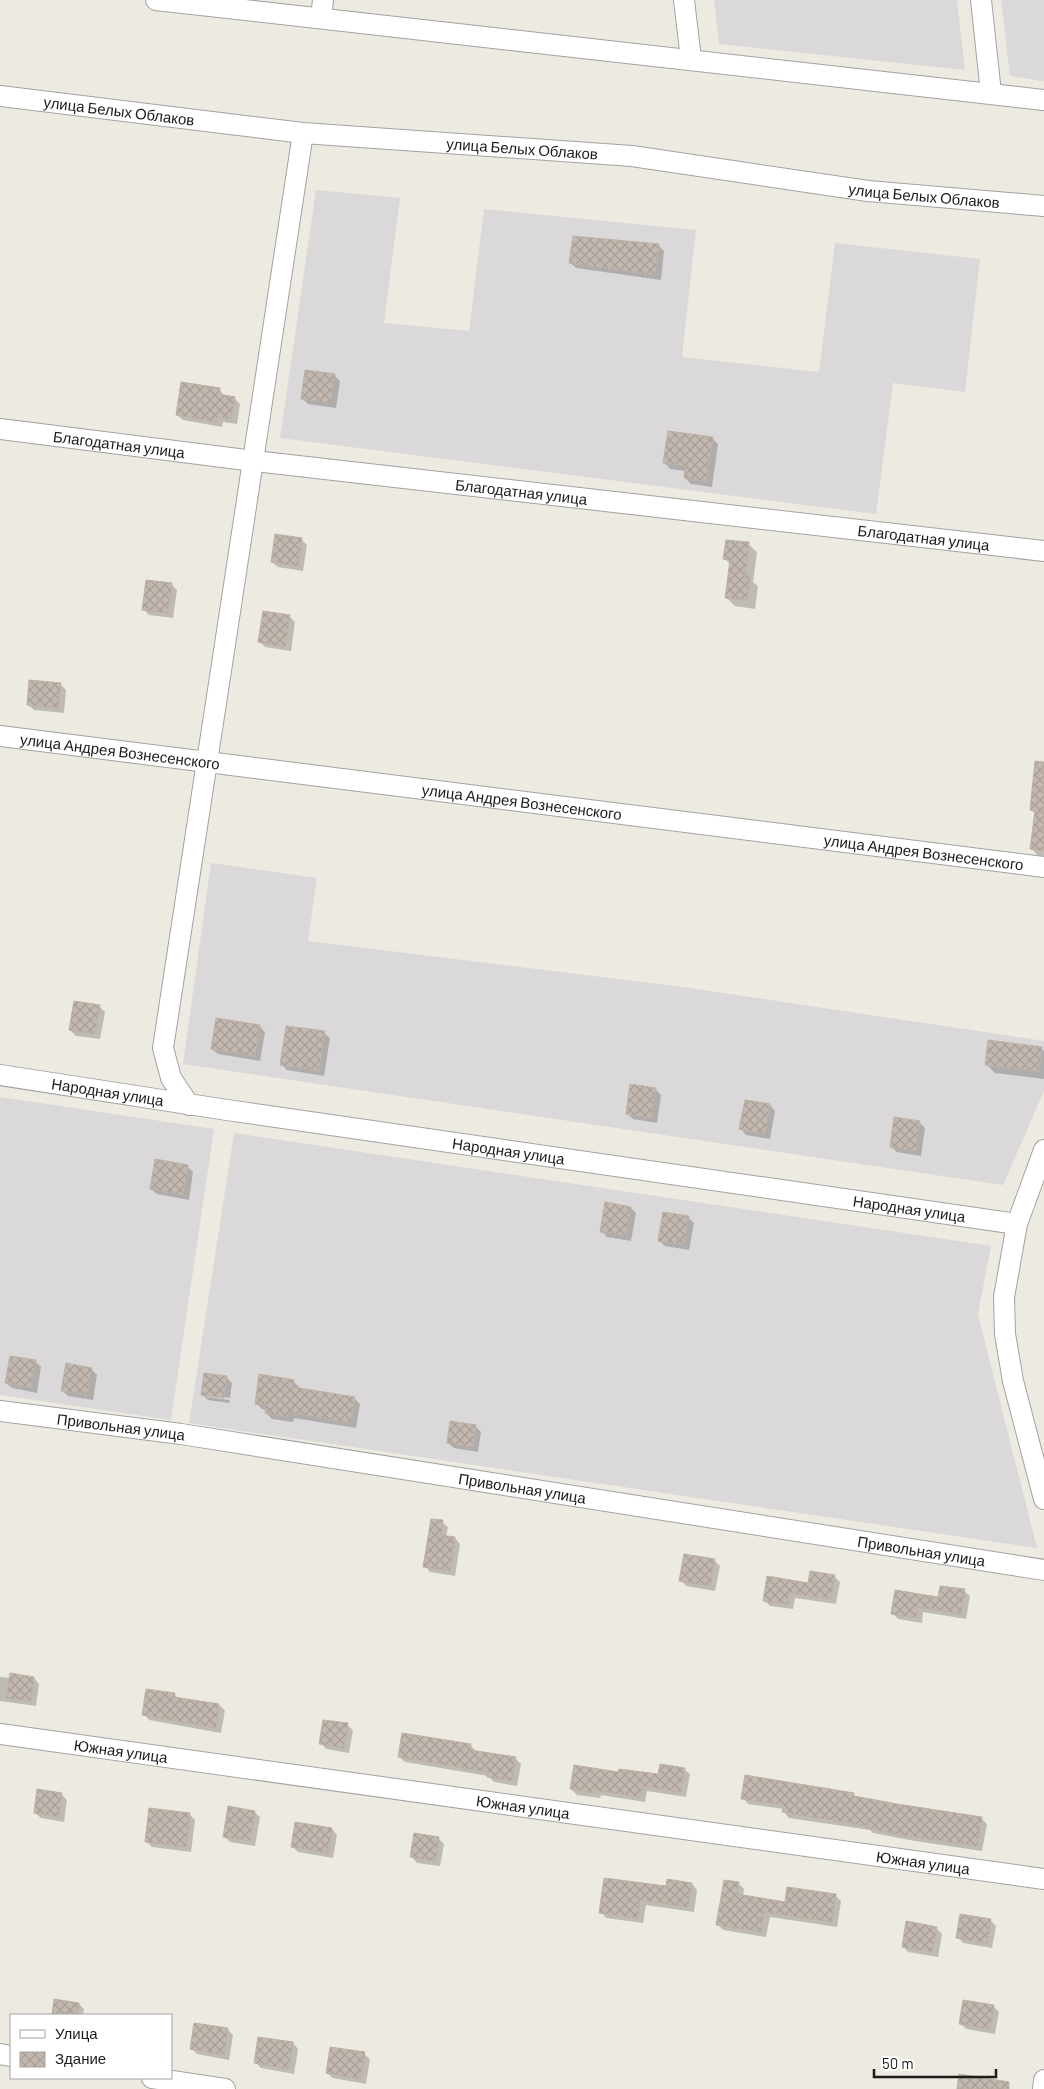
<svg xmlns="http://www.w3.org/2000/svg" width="1044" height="2089" font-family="Barlow,sans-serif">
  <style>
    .residential { fill: #dad8d8 }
    .shadow { fill: #0003 }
    .building { fill: url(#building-cross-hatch); stroke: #bfb1a3 }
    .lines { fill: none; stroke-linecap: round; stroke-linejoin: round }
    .minor-casing { stroke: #a2a2a2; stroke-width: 22 }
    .minor { stroke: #fff; stroke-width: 20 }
    .labels { text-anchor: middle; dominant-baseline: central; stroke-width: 4; stroke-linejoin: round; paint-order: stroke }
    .street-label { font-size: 15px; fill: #1b1b1b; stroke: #fff }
  </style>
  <defs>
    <pattern id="building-cross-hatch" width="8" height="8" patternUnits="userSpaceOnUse" patternTransform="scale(1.25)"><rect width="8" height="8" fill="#c2b8b0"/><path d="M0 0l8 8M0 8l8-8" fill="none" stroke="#a69e97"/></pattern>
  </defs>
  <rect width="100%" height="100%" fill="#edeae1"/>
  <!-- residential -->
  <path class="residential" d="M714,0h243l8,70 -246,-26z
    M1001,0h43v81l-34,-5z
    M316,190l84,8 -16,125 85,8 15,-122 212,21 -14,127 137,15 16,-129 145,16 -15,133 -72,-9 -17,131 -596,-76z
    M211,863l106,15 -9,63 375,46 361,54v50l-41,94 -820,-121z
    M0,1097l214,32 -43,291 -171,-25z
    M234,1133l757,113 -13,68 59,234 -848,-125z"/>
  <!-- shadow -->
  <path class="shadow" d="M658,245l6,6 -3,29 -85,-12 -5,-5z
    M334,375l6,6 -4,27 -28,-4 -6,-6z
    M182,383l38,7 5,7 9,1 6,6 -3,20 -14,-2 -1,5 -39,-7 -6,-5z
    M712,438l6,6 -6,43 -21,-3 -6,-6 1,-7 -16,-2 -5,-6z
    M301,539l6,6 -4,26 -25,-4 -6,-5z
    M748,544l9,8 -4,30 5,4 -3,23 -20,-3 -9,-9 4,-33 -5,-5z
    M171,584l6,6 -4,28 -24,-3 -6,-6z
    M290,617l5,5 -4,29 -26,-4 -5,-5z
    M60,684l6,6 -2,23 -30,-3 -6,-5z
    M1044,782v76h-4l-8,-9 4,-35 -5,-4z
    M99,1006l6,6 -5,27 -24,-3 -6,-6z
    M259,1026l6,6 -5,29 -42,-7 -6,-5z
    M324,1033l6,5 -6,38 -37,-6 -5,-5z
    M1041,1048l3,3v28l-49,-6 -9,-9z
    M655,1089l6,6 -4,28 -24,-4 -6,-6z
    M770,1105l5,6 -5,28 -24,-4 -5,-6z
    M919,1122l6,6 -4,28 -24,-4 -6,-5z
    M187,1166l6,6 -4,28 -32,-6 -6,-5z
    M631,1208l5,5 -5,28 -24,-4 -5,-6z
    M688,1217l6,6 -5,27 -24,-4 -6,-5z
    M35,1361l6,6 -4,26 -25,-5 -6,-5z
    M91,1369l6,6 -4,25 -25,-4 -5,-5z
    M226,1377l6,6 -2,15 -23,-4v3l23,3 -1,3 -21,-3 -6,-6z
    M293,1381l6,6v2l56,10 5,5 -4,24 -62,-10 -1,4 -21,-3 -6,-6 1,-3 -5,-1 -6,-6z
    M476,1427l5,5 -3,20 -24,-4 -6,-5z
    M442,1522l6,5 -2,10 9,1 5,6 -5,32 -25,-4 -5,-6z
    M714,1560l6,6 -5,25 -29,-5 -5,-6z
    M834,1576l6,6 -4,22 -41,-6 -2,11 -23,-3 -6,-6z
    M964,1591l6,5 -4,23 -43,-7 -1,11 -24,-4 -5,-5z
    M11,1675l23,3 5,6 -3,22 -36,-5v-24l10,1z
    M174,1694l5,5 40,6 6,5 -4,23 -72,-13 -5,-6z
    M347,1725l6,5 -4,23 -23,-4 -5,-6z
    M470,1745l6,6 39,7 6,6 -4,22 -23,-4 -6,-6 -83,-14 -6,-5z
    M684,1769l6,5 -4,23 -39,-6 -2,11 -44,-7 -1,3 -23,-3 -6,-6 48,-16 40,3z
    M61,1794l6,6 -3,22 -23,-4 -6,-5z
    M854,1795l3,3 124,20 6,6 -5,27 -67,-10 -42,-8 -3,-3 -81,-12 -5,-6v-3l-36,-5 -5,-6z
    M254,1812l6,5 -5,29 -25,-4 -5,-5z
    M189,1814l6,6 -4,32 -39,-5 -6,-6z
    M332,1829l5,6 -4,23 -35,-6 -6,-6z
    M438,1838l6,6 -4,22 -23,-3 -5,-6z
    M738,1883l6,6 -1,7 43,7 49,-8 6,6 -4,26 -67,-10 -4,20 -43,-7 -6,-6z
    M692,1884l5,6 -3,22 -48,-7 -3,18 -37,-5 -5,-6 66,-24z
    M990,1920l6,6 -4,22 -29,-5 -5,-6z
    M936,1928l6,6 -4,23 -30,-5 -5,-6z
    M55,2000l24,4 5,5 -1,6h-30z
    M993,2006l6,6 -4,22 -29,-5 -6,-6z
    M195,2024l33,6 5,5 -4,25 -32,-6 -6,-6z
    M293,2043l5,6 -4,25 -33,-6 -5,-5z
    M364,2054l6,5 -4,25 -33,-6 -6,-5z"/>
  <!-- building -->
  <path class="building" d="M573,236l86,8 -4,31 -86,-12z
    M305,370l30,4 -5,29 -29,-4z
    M181,382l39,6 -1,6 16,3 -4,22 -14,-2v5l-41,-7z
    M668,431l45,6 -7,45 -22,-4 1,-12 -22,-3z
    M275,534l27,4 -4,28 -27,-4z
    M726,540l23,2 -4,34h5l-3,24 -22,-2 5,-38 -7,-1z
    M146,580l26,3 -4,30 -26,-3z
    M263,611l27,4 -5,32 -27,-5z
    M29,680l32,3 -3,25 -31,-3z
    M1035,761l9,1v89l-14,-2 5,-38 -5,-1z
    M74,1001l26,4 -5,29 -26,-4z
    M216,1018l44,7 -5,31 -44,-7z
    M286,1026l39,5 -6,40 -39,-6z
    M988,1040l54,7 -3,24 -54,-6z
    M630,1084l26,4 -5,30 -25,-4z
    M745,1100l25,4 -5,30 -26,-5z
    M894,1117l26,4 -4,30 -26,-4z
    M155,1159l33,6 -5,30 -33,-6z
    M605,1202l26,5 -5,29 -26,-4z
    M663,1212l26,4 -5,29 -26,-4z
    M10,1356l26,4 -5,28 -26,-5z
    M66,1363l26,5 -5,27 -26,-4z
    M204,1373l23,3 -3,22 -23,-3z
    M259,1374l35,6 -1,7 62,10 -4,26 -62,-10 -1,4 -23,-4 1,-8 -11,-1z
    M450,1421l26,4 -3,22 -26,-4z
    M431,1519l12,1 -2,15 14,2 -5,34 -27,-4z
    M684,1554l31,5 -5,27 -31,-5z
    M810,1571l25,4 -4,24 -42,-6 -1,11 -25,-3 4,-25 41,7z
    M940,1586l25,3 -4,25 -43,-7 -2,11 -25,-4 4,-24 43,7z
    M10,1673l24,4 -3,24 -25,-3z
    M146,1689l29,4 -1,4 45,7 -3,24 -74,-13z
    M323,1720l25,3 -4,25 -25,-4z
    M402,1733l69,11 -1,6 46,7 -4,24 -25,-4 1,-5 -90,-15z
    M660,1764l25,4 -4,24 -39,-6 -2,11 -45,-7v3l-25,-4 4,-24 44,7 1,-3 39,5z
    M745,1775l109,18v3l43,8 85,13 -5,29 -69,-10 -42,-8 1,-2 -85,-14 2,-7 -43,-6z
    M37,1789l25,4 -4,24 -24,-4z
    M228,1806l27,5 -5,30 -27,-4z
    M149,1808l41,5 -4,34 -41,-5z
    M295,1822l37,6 -4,25 -37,-6z
    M414,1833l25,4 -4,24 -25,-4z
    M604,1878l62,8 1,-7 25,4 -4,24 -48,-7 -2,18 -39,-5z
    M724,1880l15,2 -2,12 48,8 2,-15 49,7 -4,28 -68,-10 -3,20 -45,-7z
    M960,1914l31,5 -4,24 -31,-5z
    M906,1921l31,6 -5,25 -30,-5z
    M54,1999l25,4 -2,12h-25z
    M963,2000l31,5 -4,24 -31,-5z
    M194,2023l34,5 -4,27 -34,-6z
    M258,2037l35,5 -4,27 -35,-6z
    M330,2047l35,5 -5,27 -34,-6z
    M959,2074l50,8v7h-52z"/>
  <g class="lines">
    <!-- minor casing -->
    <g class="minor-casing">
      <g id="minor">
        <path d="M156,0l888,100"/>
        <path d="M684,0l7,59"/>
        <path d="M981,0l10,93"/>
        <path d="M321,18l2,-18"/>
        <path id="s1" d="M0,96l303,37 329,23 236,35 176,15"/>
        <path id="s2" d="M0,429l254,32 790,90"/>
        <path id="s3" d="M0,736l1044,131"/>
        <path id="s4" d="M0,1075l227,35 790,114"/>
        <path d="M189,1105l-18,-27 -8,-30c46,-305 95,-610 140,-915"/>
        <path d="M1044,1150l-27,74 -13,73 1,37 8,47 31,118"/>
        <path id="s5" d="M0,1411l181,23 863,136"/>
        <path id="s6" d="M0,1734l1044,145"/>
        <path d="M0,2054l11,2"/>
        <path d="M152,2078l73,11"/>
        <path d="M1043,2089l1,-9"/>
      </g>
    </g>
    <!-- minor -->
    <use href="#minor" class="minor"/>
  </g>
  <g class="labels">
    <!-- street labels -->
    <g class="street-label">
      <text stroke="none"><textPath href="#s1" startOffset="120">улица Белых Облаков</textPath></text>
      <text stroke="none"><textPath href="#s1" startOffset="525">улица Белых Облаков</textPath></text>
      <text stroke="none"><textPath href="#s1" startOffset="930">улица Белых Облаков</textPath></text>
      <text stroke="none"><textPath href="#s2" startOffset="120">Благодатная улица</textPath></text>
      <text stroke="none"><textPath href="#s2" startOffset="525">Благодатная улица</textPath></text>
      <text stroke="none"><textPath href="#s2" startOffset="930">Благодатная улица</textPath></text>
      <text stroke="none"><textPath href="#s3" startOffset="121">улица Андрея Вознесенского</textPath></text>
      <text stroke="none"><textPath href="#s3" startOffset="526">улица Андрея Вознесенского</textPath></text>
      <text stroke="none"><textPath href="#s3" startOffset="931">улица Андрея Вознесенского</textPath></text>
      <text stroke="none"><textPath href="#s4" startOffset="109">Народная улица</textPath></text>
      <text stroke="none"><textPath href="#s4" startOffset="514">Народная улица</textPath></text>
      <text stroke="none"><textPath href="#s4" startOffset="919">Народная улица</textPath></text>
      <text stroke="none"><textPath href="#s5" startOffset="122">Привольная улица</textPath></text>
      <text stroke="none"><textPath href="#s5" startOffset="528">Привольная улица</textPath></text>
      <text stroke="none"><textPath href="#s5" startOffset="932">Привольная улица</textPath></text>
      <text stroke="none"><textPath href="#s6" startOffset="122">Южная улица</textPath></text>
      <text stroke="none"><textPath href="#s6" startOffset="528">Южная улица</textPath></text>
      <text stroke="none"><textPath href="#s6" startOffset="932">Южная улица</textPath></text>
    </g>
  </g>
  <!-- legend -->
  <rect x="10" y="2014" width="162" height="65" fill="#ffffff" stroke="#a4a4a4"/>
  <rect x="20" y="2030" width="25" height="8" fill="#ffffff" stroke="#a4a4a4"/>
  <text x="55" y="2039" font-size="15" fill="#1b1b1b">Улица</text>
  <rect x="20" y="2052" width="25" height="15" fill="url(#building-cross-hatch)" stroke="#a4a4a4"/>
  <text x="55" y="2064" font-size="15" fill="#1b1b1b">Здание</text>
  <!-- scale -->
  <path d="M874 2069v8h122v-8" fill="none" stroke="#1b1b1b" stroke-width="2.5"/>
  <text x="882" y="2069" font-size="15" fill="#1b1b1b" stroke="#ffffff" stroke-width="4" paint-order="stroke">50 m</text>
</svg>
